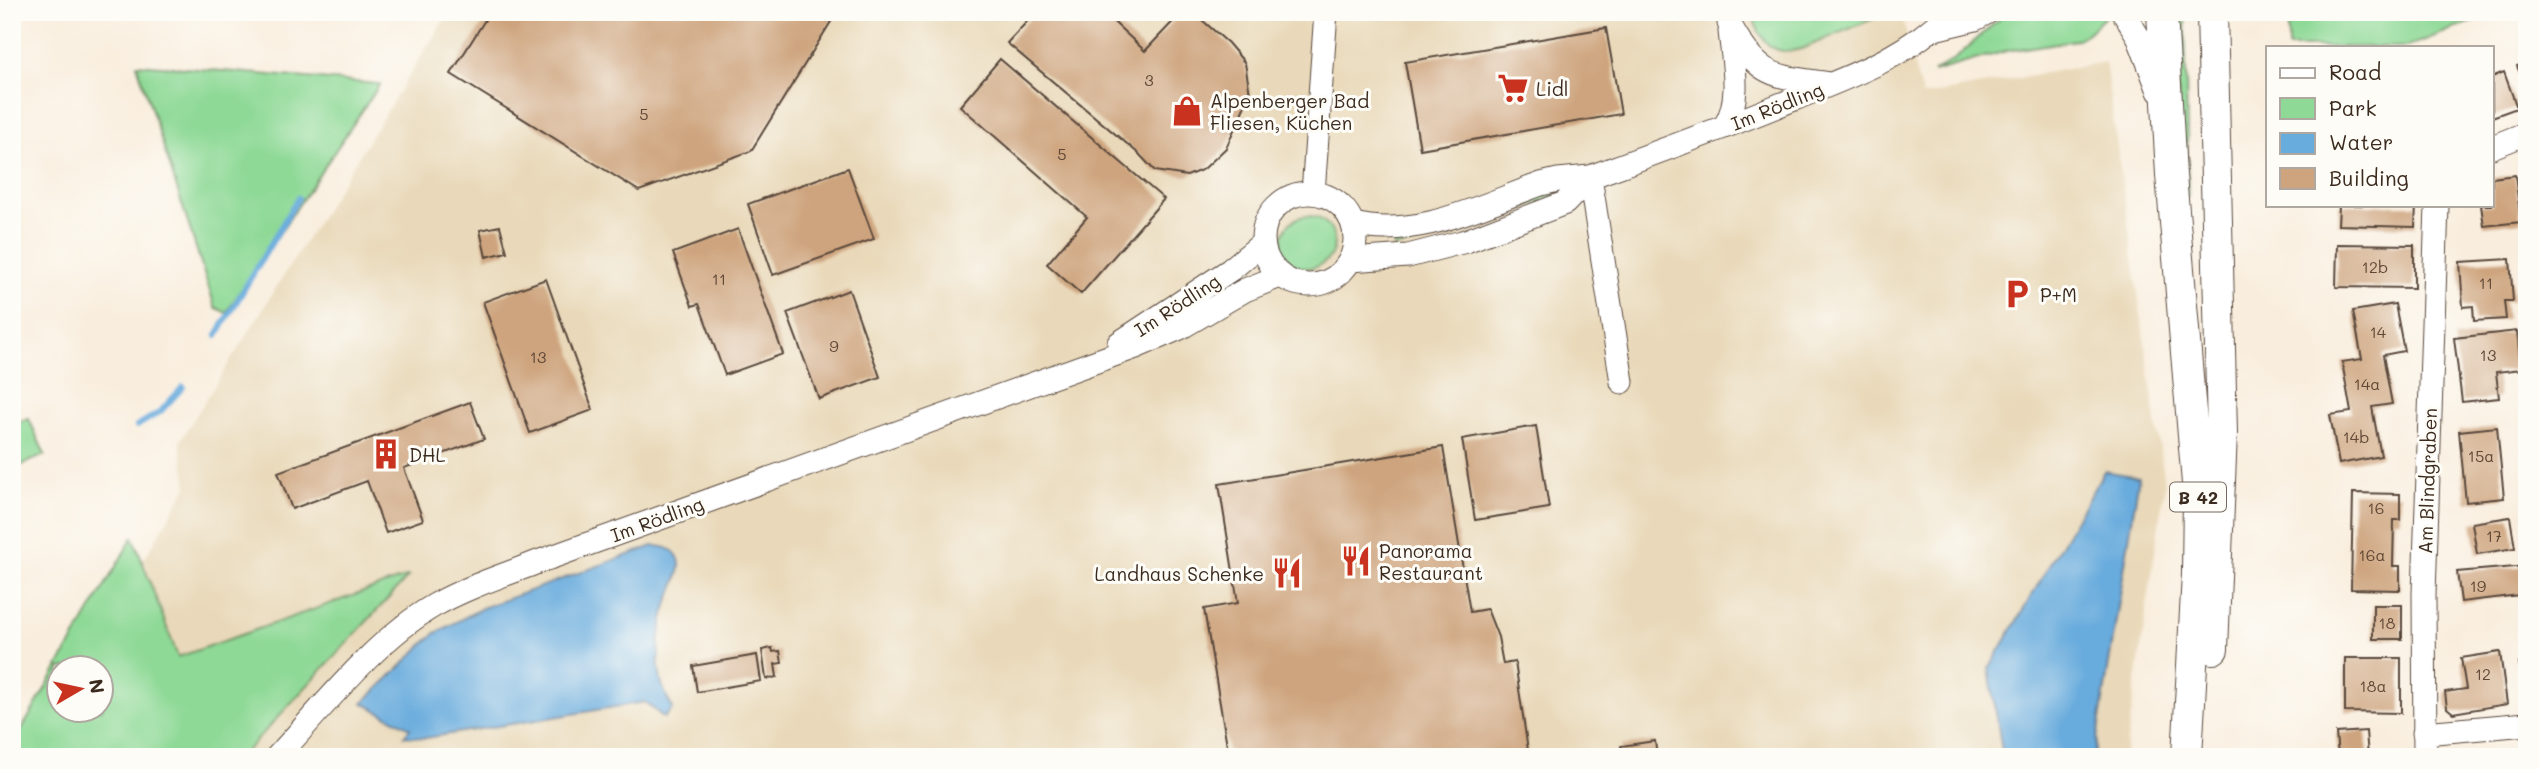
<svg xmlns="http://www.w3.org/2000/svg" width="2539" height="769" font-family="Mali,sans-serif">
  <style>
    .built { fill: #e9d9ba }
    .green { fill: #8ed996; stroke: #64825a; stroke-width: 2; fill-rule: evenodd }
    .water { fill: #68abdd; stroke: #526a7e; stroke-width: 2 }
    .lines { fill: none; stroke-linecap: round; stroke-linejoin: round }
    .stream { stroke: #68abdd; stroke-width: 6 }
    .building { fill: #cea47e }
    .minor-casing { stroke: #58473b; stroke-width: 25 }
    .major-casing { stroke: #58473b; stroke-width: 32 }
    .minor { stroke: #fff; stroke-width: 23 }
    .major { stroke: #fff; stroke-width: 30 }
    .labels { text-anchor: middle; dominant-baseline: central; stroke-width: 6; stroke-linejoin: round; paint-order: stroke }
    .number-label { font-size: 16px; fill: #604836 }
    .shield { fill: #fdfcf7; stroke: #75695f; stroke-width: 2 }
    .shield-label { font-size: 18px; font-weight: bold; fill: #3b2a1e }
    .poi-label { font-size: 19px; fill: #3b2a1e; stroke: #fdfcf7; text-anchor: start }
    .street-label { font-size: 19px; fill: #3b2a1e; stroke: #fdfcf7 }
  </style>
  <rect width="100%" height="100%" fill="#fdfcf7"/>
  <filter id="ink" filterUnits="userSpaceOnUse"><feTurbulence type="fractalNoise" baseFrequency=".0143" numOctaves="2"/><feDisplacementMap in="SourceGraphic" scale="14" xChannelSelector="R" yChannelSelector="G"/><feConvolveMatrix kernelMatrix="1 2 1 2 8 2 1 2 1" color-interpolation-filters="sRGB"/></filter>
  <filter id="wash" filterUnits="userSpaceOnUse"><feTurbulence type="fractalNoise" baseFrequency=".00686" numOctaves="4" result="noise"/><feDisplacementMap in="SourceGraphic" scale="28" xChannelSelector="R" yChannelSelector="G"/><feGaussianBlur stdDeviation="1.57" result="paint"/><feColorMatrix in="noise" values="0 0 0 0 0 0 0 0 0 0 0 0 0 0 0 0 0 1.4 0 .05"/><feComposite in="paint" operator="in"/></filter>
  <g filter="url(#wash)">
    <rect width="100%" height="100%" fill="#f9eede"/>
    <!-- built -->
    <path class="built" d="M449,12h1452l21,84 183,-34 60,422 -40,273h-2097l32,-47h42v-42l-22,-1 107,-180 -7,-46z"/>
    <!-- green -->
    <path class="green" d="M1751,12h138l-85,36c-33,11 -43,-7 -53,-36z
      M2007,12h101l1,1 -21,20 -12,7 -70,11 -73,21 23,-14z
      M2174,12h11l3,185 -4,2z
      M2288,12h209l-90,35h-119z
      M137,64l243,20 -154,229 -11,-6z
      M1573,182l3,7 -121,44 -61,15 -1,-8 25,-5z
      M1282 242a26 26 0 1 1 52 0a26 26 0 1 1-52 0Z
      M29,419l16,36 -33,14v-46z
      M133,537l45,120 231,-81 -168,181h-229v-11zM60,668h42v42h-42z"/>
    <!-- water -->
    <path class="water" d="M2104,471l35,6 -45,280h-91l-14,-88z
      M653,546c13,0 27,4 27,20 -1,12 -8,25 -12,36 -11,33 -16,76 5,106l-9,10 -19,-16 -219,36 -22,-2 6,-8 -47,-25 71,-69 48,-26z"/>
    <g class="lines">
      <!-- stream -->
      <path class="stream" d="M217,335l81,-137
        M137,426l23,-14 23,-25"/>
    </g>
    <g id="blocks">
      <!-- building -->
      <path class="building" d="M490,12h347l-86,139 -112,40 -188,-117z
        M1036,12h67l42,39 37,-39h11l35,31 17,20 5,31 -24,54 -22,21 -17,7 -32,-5 -16,-17 -132,-111z
        M1606,28l15,86 -201,35 -15,-87z
        M1000,59l164,140 -83,95 -34,-30 40,-47 -127,-111z
        M2527,62v28l-10,-24z
        M2504,72l13,36 -25,9v-40z
        M848,168l26,71 -101,36 -25,-71z
        M2515,175l6,47 -37,4 -3,-21h11v-27z
        M2339,205h77l-1,22 -77,-2z
        M500,226l7,26 -21,5 -6,-27z
        M738,229l45,125 -58,21 -26,-71 -7,2 -19,-53z
        M2337,244l77,1v43l-78,-1z
        M2510,259l3,42h-9l2,18 -32,2 -1,-15 -10,1 -3,-45z
        M546,279l47,131 -63,23 -47,-131z
        M849,290l31,87 -61,22 -32,-86z
        M2395,304l9,47 -21,4 9,49 -20,3 9,49 -42,8 -9,-49 21,-3 -9,-50 20,-3 -9,-48z
        M2517,331l4,38 -25,3 3,26 -37,4 -8,-64z
        M470,402l14,37 -80,29 19,52 -37,13 -19,-52 -75,28 -14,-37z
        M1536,426l13,82 -74,12 -13,-81z
        M2497,427l7,71 -38,4 -7,-71z
        M1443,447l27,165 17,-3 11,28 5,27 12,-2 14,95h-300l-25,-148 34,-6 -19,-119z
        M2353,493l47,1v26h-6l-1,46h7v24l-49,-1z
        M2510,517l5,31 -38,6 -5,-31z
        M2527,566v28l-66,8 -4,-30z
        M2373,605h29v34h-29z
        M772,648l1,4 7,-1 2,12 -7,1 2,13 -11,2 -4,-29z
        M2500,652l7,52 -54,9 -6,-5 -2,-16 21,-3 -5,-31z
        M757,655l4,26 -64,11 -4,-26z
        M2345,658h56v55l-56,-1z
        M2519,663h8v45h-2z
        M2366,731l2,26h-30l-2,-24z
        M1655,741l2,16h-34l-2,-11z"/>
    </g>
  </g>
  <g filter="url(#ink)">
    <use href="#blocks" fill-opacity="0" stroke="#58473b" stroke-width="2"/>
    <g class="lines">
      <!-- minor casing -->
      <g class="minor-casing">
        <path id="minor" d="M2123,12l15,24 21,55
          M1729,23c30,56 42,52 101,61
          M1934,29l41,-10 13,-7
          M1725,126c17,-28 8,-63 5,-95
          M2492,147l35,-14
          M1590,177l32,205
          M1263 239a46 46 0 1 1 92 0a46 46 0 1 1-92 0Z
          M1313,193l13,-181
          M1353,224c64,16 129,-19 188,-40l17,-4 32,-3c68,-25 137,-50 204,-78 57,-23 113,-42 156,-87
          M1350,260l58,-4 58,-15 99,-38 25,-26
          M1119,343l111,-73 33,-27
          M2424,733l103,-9
          M277,757c46,-50 99,-118 158,-152 32,-18 69,-30 103,-43l598,-215 44,-19 65,-38 35,-14
          M2425,757l-1,-163 13,-389"/>
      </g>
      <!-- major casing -->
      <g class="major-casing">
        <path id="major" d="M2162,12l9,163 27,320 -1,79 -10,183
          M2212,12l10,421 -9,216"/>
      </g>
      <!-- minor -->
      <use href="#minor" class="minor"/>
      <!-- major -->
      <use href="#major" class="major"/>
    </g>
  </g>
  <!-- icons -->
  <defs>
    <g id="supermarket-bare" transform="scale(2.415)"><path d="M-6-5.5h2.5l.6 2H6L4.5 2H-2.5L-4.4-4H-6ZM-1.5 3.2a1.3 1.3 0 1 0 .1 0ZM3 3.2a1.3 1.3 0 1 0 .1 0Z" fill="#c8321e" stroke="#fdfcf7" stroke-width="2.5" paint-order="stroke"/></g>
    <g id="shop-bare" transform="scale(2.415)"><path d="M-5-2.5h2.3a2.7 3.5 0 0 1 5.4 0H5L5.5 6h-11ZM-1.5-2.5h3a1.5 2.3 0 0 0-3 0Z" fill="#c8321e" stroke="#fdfcf7" stroke-width="2.5" paint-order="stroke"/></g>
    <g id="parking-bare" transform="scale(2.415)"><path d="M-3.5-5.5H1a3.5 3.5 0 0 1 0 7H-1V5.5H-3.5ZM-1-3.4V-.6H.8a1.4 1.4 0 0 0 0-2.8Z" fill="#c8321e" stroke="#fdfcf7" stroke-width="2.5" paint-order="stroke"/></g>
    <g id="building-bare" transform="scale(2.415)"><path d="M-4-6H4V6H1V3H-1V6H-4ZM-2.5-4.3h1.7v1.8h-1.7ZM.8-4.3h1.7v1.8H.8ZM-2.5-1h1.7V.8h-1.7ZM.8-1h1.7V.8H.8Z" fill="#c8321e" stroke="#fdfcf7" stroke-width="2.5" paint-order="stroke"/></g>
    <g id="restaurant-bare" transform="scale(2.415)"><path d="M-5-6h1v4h1v-4h1v4h1v-4h1v5L-1.5 .5V6h-2V.5L-5-1ZM5-6V6H3V1.5H1.5Q1.5-4 5-6Z" fill="#c8321e" stroke="#fdfcf7" stroke-width="2.5" paint-order="stroke"/></g>
  </defs>
  <g fill-rule="evenodd">
    <use href="#supermarket-bare" x="1513" y="88"/>
    <use href="#shop-bare" x="1187" y="111"/>
    <use href="#parking-bare" x="2017" y="294"/>
    <use href="#building-bare" x="386" y="454"/>
    <use href="#restaurant-bare" x="1356" y="561"/>
    <use href="#restaurant-bare" x="1287" y="573"/>
  </g>
  <g class="labels">
    <!-- number labels -->
    <g class="number-label">
      <text x="1149" y="79">3</text>
      <text x="644" y="113">5</text>
      <text x="1062" y="153">5</text>
      <text x="2375" y="266">12b</text>
      <text x="719" y="278">11</text>
      <text x="2486" y="282">11</text>
      <text x="2378" y="331">14</text>
      <text x="834" y="345">9</text>
      <text x="2488" y="354">13</text>
      <text x="538" y="356">13</text>
      <text x="2367" y="383">14a</text>
      <text x="2356" y="436">14b</text>
      <text x="2481" y="455">15a</text>
      <text x="2376" y="507">16</text>
      <text x="2494" y="535">17</text>
      <text x="2372" y="554">16a</text>
      <text x="2478" y="585">19</text>
      <text x="2387" y="622">18</text>
      <text x="2483" y="673">12</text>
      <text x="2373" y="685">18a</text>
    </g>
    <!-- shield labels -->
    <rect class="shield" x="2170" y="482.5" width="56" height="29" rx="5"/>
    <g class="shield-label">
      <text x="2198" y="497">B 42</text>
    </g>
    <!-- poi labels -->
    <g class="poi-label">
      <text x="1536" y="88">Lidl</text>
      <text x="1210" y="100">Alpenberger Bad<tspan x="1210" dy="22">Fliesen, Küchen</tspan></text>
      <text x="2040" y="294">P+M</text>
      <text x="409" y="454">DHL</text>
      <text x="1379" y="550">Panorama<tspan x="1379" dy="22">Restaurant</tspan></text>
      <text x="1264" y="573" text-anchor="end">Landhaus Schenke</text>
    </g>
    <!-- street labels -->
    <g class="street-label">
      <text transform="translate(1777 106) rotate(-22)">Im Rödling</text>
      <text transform="translate(1177 305) rotate(-33)">Im Rödling</text>
      <text transform="translate(2427 481) rotate(-88)">Am Blindgraben</text>
      <text transform="translate(657 519) rotate(-20)">Im Rödling</text>
    </g>
  </g>
  <!-- margin -->
  <rect width="2539" height="769" fill="none" stroke="#fdfcf7" stroke-width="42"/>
  <!-- legend -->
  <rect x="2266" y="46" width="228" height="161" fill="#fdfcf7" stroke="#afa8a0" stroke-width="2"/>
  <rect x="2280" y="68" width="35" height="10" fill="#ffffff" stroke="#afa8a0" stroke-width="2"/>
  <text x="2329" y="80" font-size="21" fill="#3b2a1e">Road</text>
  <rect x="2280" y="98" width="35" height="21" fill="#8ed996" stroke="#afa8a0" stroke-width="2"/>
  <text x="2329" y="116" font-size="21" fill="#3b2a1e">Park</text>
  <rect x="2280" y="133" width="35" height="21" fill="#68abdd" stroke="#afa8a0" stroke-width="2"/>
  <text x="2329" y="150" font-size="21" fill="#3b2a1e">Water</text>
  <rect x="2280" y="168" width="35" height="21" fill="#cea47e" stroke="#afa8a0" stroke-width="2"/>
  <text x="2329" y="186" font-size="21" fill="#3b2a1e">Building</text>
  <!-- north arrow -->
  <g transform="translate(80 689) rotate(81)"><circle r="33" fill="#fdfcf7" stroke="#afa8a0" stroke-width="2"/>
  <path d="M0-5L12 26L0 18L-12 26Z" fill="#c8321e"/>
  <text y="-10" font-size="19" font-weight="bold" text-anchor="middle" fill="#3b2a1e">N</text>
  </g>
</svg>
